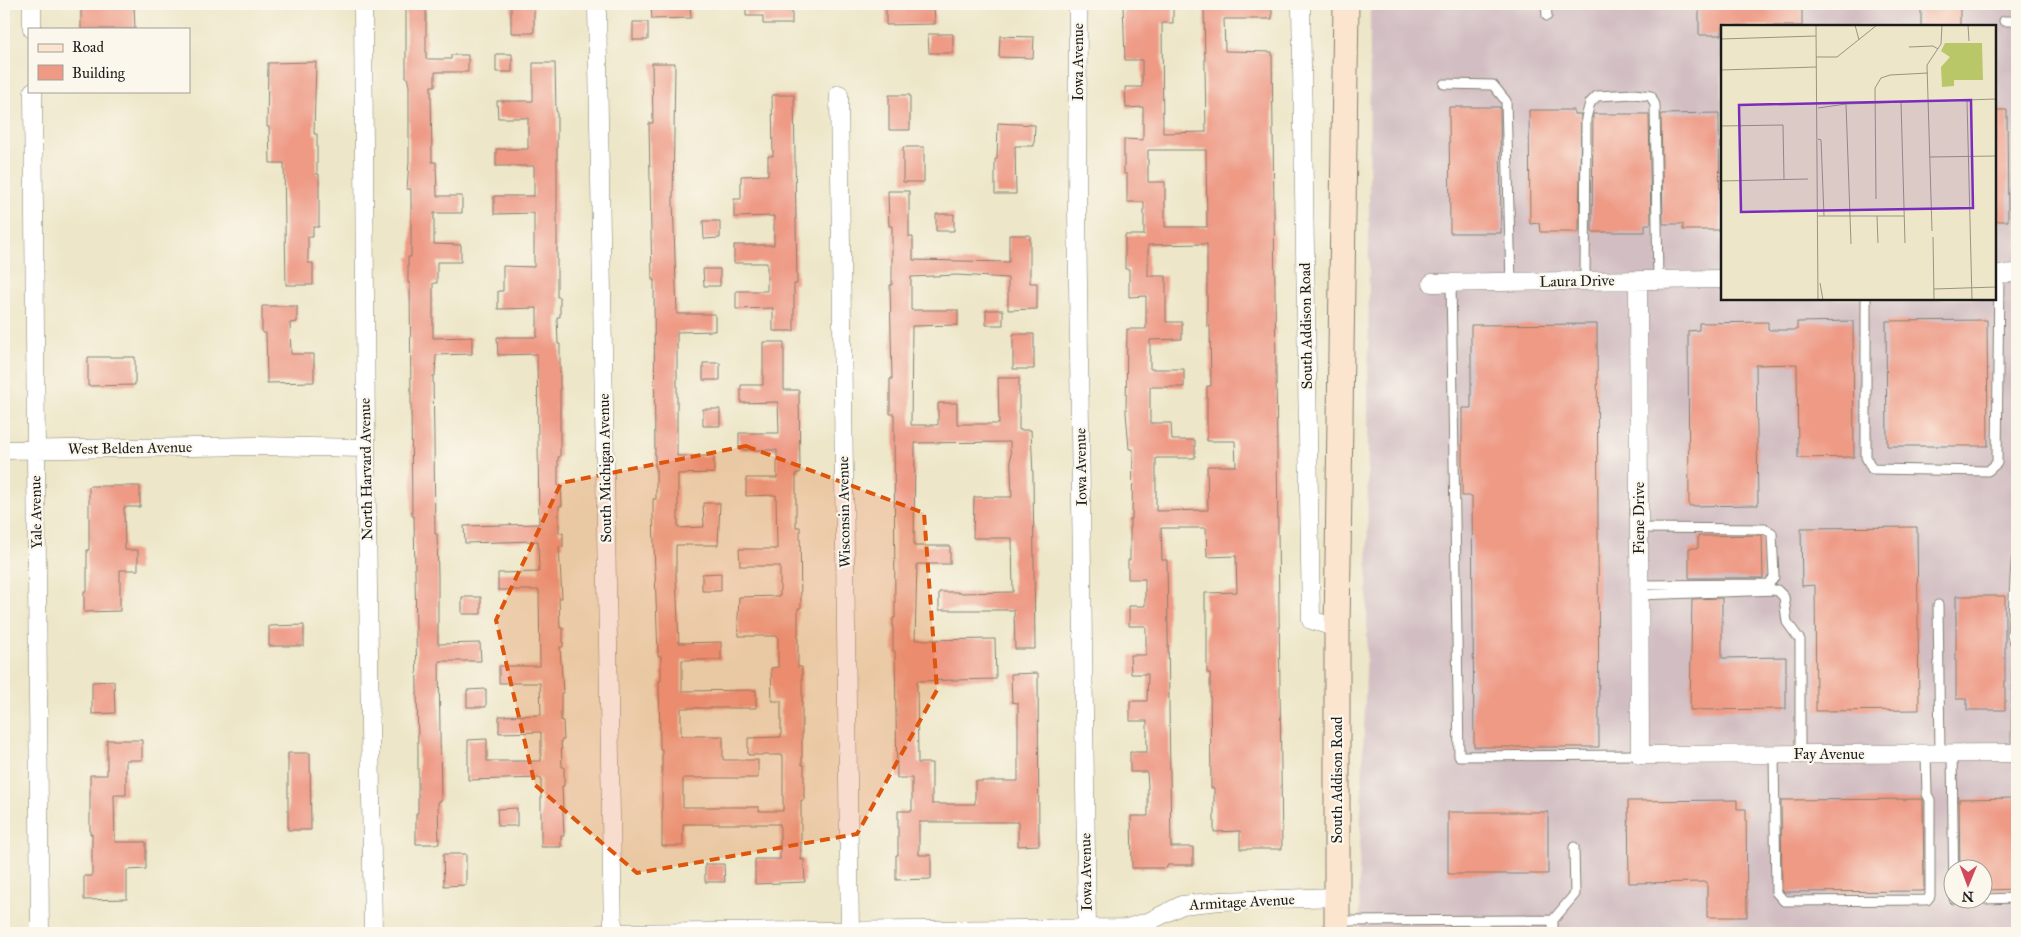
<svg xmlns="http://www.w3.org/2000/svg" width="2021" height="937" font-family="'IM FELL Great Primer',serif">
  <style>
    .industrial { fill: #d2bec2; fill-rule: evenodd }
    .building { fill: #ee9a85; fill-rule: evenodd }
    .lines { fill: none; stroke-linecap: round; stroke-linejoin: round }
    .lane-casing { stroke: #848172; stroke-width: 11 }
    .street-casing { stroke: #848172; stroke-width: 19 }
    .secondary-casing { stroke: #848172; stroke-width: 27 }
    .lane { stroke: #fff; stroke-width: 9 }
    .street { stroke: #fff; stroke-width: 18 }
    .secondary { stroke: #fbe5cf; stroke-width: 25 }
    .marked { fill: #de560d; fill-opacity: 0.2; stroke: #de560d; stroke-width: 4; stroke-dasharray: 10 6; stroke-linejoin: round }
    .labels { text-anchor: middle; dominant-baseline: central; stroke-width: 4.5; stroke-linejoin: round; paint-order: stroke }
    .street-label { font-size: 15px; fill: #1c1c1c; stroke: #fbf7ec }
    .inset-road { fill: none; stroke: #999583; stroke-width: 1 }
    .view { fill: #7b2cbf; fill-opacity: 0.15; stroke: #7b2cbf; stroke-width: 2.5 }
    .inset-edge { fill: none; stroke: #1c1c1c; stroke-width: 2.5 }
  </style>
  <rect width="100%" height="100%" fill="#fbf7ec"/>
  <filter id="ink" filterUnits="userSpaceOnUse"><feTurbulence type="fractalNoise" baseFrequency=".02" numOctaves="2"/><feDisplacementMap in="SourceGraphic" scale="10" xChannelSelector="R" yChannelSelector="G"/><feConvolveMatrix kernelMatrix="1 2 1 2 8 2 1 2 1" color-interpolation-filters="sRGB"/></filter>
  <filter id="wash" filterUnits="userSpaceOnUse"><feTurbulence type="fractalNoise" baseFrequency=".0096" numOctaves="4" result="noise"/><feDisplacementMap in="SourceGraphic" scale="20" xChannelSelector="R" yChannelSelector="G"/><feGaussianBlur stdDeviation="1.12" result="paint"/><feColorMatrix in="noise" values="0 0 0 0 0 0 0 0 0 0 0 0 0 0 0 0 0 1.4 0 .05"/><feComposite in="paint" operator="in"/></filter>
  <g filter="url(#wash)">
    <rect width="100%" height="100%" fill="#ede6c8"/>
    <!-- industrial -->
    <path class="industrial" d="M1370,4h647v929h-657l-1,-59 8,-233zM1722,26h273v273h-273zM1954,870h30v30h-30z"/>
    <g id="blocks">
      <!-- building -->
      <path class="building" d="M81,4h53l1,25h-54z
        M406,4h20v55h25v-4h17v17h-33v14h-4l1,76h4l1,34h25v17h-28v31l27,1v17h-24v21h-4v55l39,-1v17l-36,1 -1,21h-2l1,63 1,95h2l1,42v68l42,-1 1,18h-42l2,140h-3l1,43h-23v-31h2v-65l-4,-232h-2l-2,-233h-2v-26h3v-68h-4l2,-27v-76l-2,-9h-1z
        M511,4h23v29h-23z
        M657,4h33l1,14 -39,1 -1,-13 6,1z
        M746,4h46v20h-29v-8h-17z
        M886,4h48l1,20 -49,1z
        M1123,4h50v19h-11l1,110 43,-1 -2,-128h68v15h-48l1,32 47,1 10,797h-42v-18l-26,1v-44h-3l-1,-115h-3v-62h-2v-18l32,-1 -1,-36 -29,1 -1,-29h-45l1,32h5l4,287h22v18h-26v3h-35l-1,-52h17v-29l-1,-15h-17v-20h17v-31h-17v-20h17l1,-27h-17l-1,-19h16v-29h-17v-20h16v-27h-17v-19h2v-41h2l1,-70h-4l-3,-37 1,-83h19v-33l-17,1v-28h-4v-34h19v-33h-17v-28h-3v-35l19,1v-33l-17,1 -1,-21h17v-27h-17zM1148,150h58l1,77h-42v-45h-17zM1207,244v82h3l1,60h-4v55h28l1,25h-29l1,44 -52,1v-53h39v-18h-23l-1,-17h-21v-36h34v-18h-34v-29l32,-1v-17h-16v-46h-18v-31z
        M1699,4h103v22h-80v9h-23z
        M1921,4h39v22h-39z
        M633,22h15v18h-15z
        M928,34h25v19h-24z
        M1000,36l34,1 -1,21 -34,-1z
        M496,54h16v18h-16z
        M316,62l-2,72h3v40h2v53h-6v10h-5v26h5v22h-27l-2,-122h-14l-1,-36h-2l1,-64z
        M533,63h22l1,48h1v186h3v20h-3l1,27h2v113h-2v29h3l1,20h-3v27h4v14h-4l3,51h-3l1,30h3v19h-3l3,46h-2v28h2l1,19h-3l1,27h2v19h-2l2,50h-3v11h-20v-69l-73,2v-40l19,-1v22h54v-29l-42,1v-17l42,-1 -1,-32h-41v-17h41l-1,-76h-41v-17l41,-1 -1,-31 -73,2 -1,-17 75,-2 -2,-170 -39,1 -1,-18h40v-29l-39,1v-18h5v-25l31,1v-54l-40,1v-18h40v-30h-38v-17h32v-31h-30l-1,-17h36z
        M652,63h23l-2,138 4,113h38v17l-38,1v124h37v17l-36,1v54l26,-1 -1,-24h17l-2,42h-42v32l3,66 42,-1v18h-39v31l74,-1v18h-75v28h42v24h35v18h-75v29h76v4h24v-56h-35v-17l33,-1v-36h-9l-1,-33 7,-1v-31h-39l-1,-17 1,-22 41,-1v-30h-40l-1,-17h38l-1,-54 -30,1v-18h31v-28h-38v-17h40l-1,-31 -37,1v-18h22v-43h21v48h15l1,83h-4v54h4l1,81h-3v59h4v98h2v35h-3v60l3,-1 1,23 -50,2v-25h25v-35h-97v22h-21v-97h-2l-1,-68h2v-25h-3l-5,-141v-16h3v-32h-1l-1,-187h-2l-1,-47 -2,-110h4z
        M772,95h22l3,189h-3v47h-21v-23l-37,1v-18h31v-28h-33v-18h40v-29l-40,1v-18h7v-23l27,-1v-19h5z
        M889,95h21v35h-21z
        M1449,107h51l1,126h-51z
        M1529,110h45v4h7l-2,118h-39l-1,-9 -9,1z
        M1995,110h12l1,111h-13z
        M1719,113l1,117h-37v-6h-20l-2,-110z
        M1593,114h56l2,110h-6v8h-53z
        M998,123l37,2 -1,21h-19l1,48h-21v-35h2z
        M903,147h21v35h-21z
        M888,191h21v46h4v23l96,2v-27h21v48h7v26l-29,1v-32l-51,-3 -46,2v33h47v15l-46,1 -1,99h27v-22h19v21h42l-1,-46h21v52h12l2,45 2,174h-20l-1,-39h-75v-18h19v1l55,-1 -1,-54h-39l1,-41h38l-2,-55 -95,1 -1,103h36v18h-33l-2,76 80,-1 1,40 -79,2 1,82h14v41h43v-23h43v-78l-6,-1 -1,-28 27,-1 1,172 -21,1v-24h-99v33h12v24l-35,1v-25h2v-44h14v-33h-15l-2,-127h-2v-33h2l-1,-204h-4v-35h2l-2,-94h2v-59h-3z
        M936,214h18v17h-18z
        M703,221h17v17l-16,1z
        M703,269h17v17h-16z
        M262,306h35v16l-7,1 1,31h23v28l-47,1 -1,-50h-4z
        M986,310h17v15h-17z
        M1987,320l1,126h-101l-1,-125z
        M1853,321l1,136 -56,1 -1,-94 -41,1 2,140 -69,1 -1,-175 11,-1v-7l69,-1v8h29v-8z
        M1597,324l2,423h-125l-2,-251h-10v-88h9v-83z
        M1013,334h21v35h-21z
        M88,357h47v28l-47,1z
        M703,363h17v17h-17z
        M703,409h17v17h-17z
        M89,486h51v21h-16l1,43h13v20h-18v41l-36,1v-21h3v-41h2z
        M1917,527l2,183 -103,1 -1,-126 -13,1 -1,-58z
        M1762,535l1,43h-74v-30h9v-12z
        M721,573v18h-19v-17z
        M1956,596h49v114h-38v-11h-11z
        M462,597h19v17h-19z
        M1722,598v60l64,-1v52l-96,1 2,-111z
        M304,625v21h-35v-20z
        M114,681l1,32 -23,1v-32z
        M486,689v18h-19v-17z
        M107,740h35v20h-16v35h-12l1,47h31v27l-19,1v29l-43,1v-24h8v-42h-2v-59h17z
        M288,753h22l1,77h-23z
        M2017,798v91l-33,1v-20h-24l-1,-71z
        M1923,799l1,92 -140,1 -2,-2 -1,-90z
        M1737,800v9h9l1,108h-40v-35l-78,1 -1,-82z
        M517,808v18h-19l-1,-17z
        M1448,812h100v62h-100z
        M443,854h23v31l-22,1z
        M705,864h19l1,18h-20z"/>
    </g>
  </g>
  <g filter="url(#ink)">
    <use href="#blocks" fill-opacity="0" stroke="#848172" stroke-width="1"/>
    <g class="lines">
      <!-- lane casing -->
      <g class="lane-casing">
        <path id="lane" d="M1546,4l1,12
          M2004,21h13
          M1444,84l49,1 13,16 5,181
          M1585,281l1,-163 4,-15 7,-7 37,-2 17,2 4,9 3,175
          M1451,283l8,473 181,-1
          M1866,299v158l6,12 116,2 9,-8 2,-189
          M1639,528l126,1 7,4 2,44 -5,7 -130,1
          M2017,558l-1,4 -4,74 5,10
          M1639,595l138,-5 7,7 3,25 13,18v114
          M1938,605l2,148
          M1952,753l2,146
          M2016,753l1,-85
          M1774,754l2,138 8,9 143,-1 3,-4v-96l-3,-6 -1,-41
          M1984,899l33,-1
          M1338,921l215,-1
          M1553,933v-13l22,-26 -1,-47"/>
      </g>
      <!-- street casing -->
      <g class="street-casing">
        <path id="street" d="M32,4v25
          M363,4l3,444 7,485
          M597,4l16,929
          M1078,4l-1,207 10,719
          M1301,4l10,616 26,8
          M33,91l7,842
          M839,94l11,839
          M1995,274l22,-1
          M1638,281l2,474 377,-2
          M1432,283l290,-4
          M4,450l252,-4 110,2
          M602,933l525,-5 21,-6 34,-17 38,-4 116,-4"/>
      </g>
      <!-- secondary casing -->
      <g class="secondary-casing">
        <path id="secondary" d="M1337,933v-305l9,-624"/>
      </g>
      <!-- lane -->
      <use href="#lane" class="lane"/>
      <!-- street -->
      <use href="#street" class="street"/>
      <!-- secondary -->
      <use href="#secondary" class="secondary"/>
    </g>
  </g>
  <!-- marked area -->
  <path class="marked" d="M746,446l178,67 13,177 -80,144 -220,39 -102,-88 -39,-165 65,-137z"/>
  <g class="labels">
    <!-- street labels -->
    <g class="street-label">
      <text transform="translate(1078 62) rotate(-90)">Iowa Avenue</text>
      <text transform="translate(1577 281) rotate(-1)">Laura Drive</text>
      <text transform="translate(1306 326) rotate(-91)">South Addison Road</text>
      <text transform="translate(130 448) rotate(-1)">West Belden Avenue</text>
      <text transform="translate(1081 467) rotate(-91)">Iowa Avenue</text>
      <text transform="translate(605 468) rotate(-91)">South Michigan Avenue</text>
      <text transform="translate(366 469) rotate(-91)">North Harvard Avenue</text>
      <text transform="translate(36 512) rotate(-91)">Yale Avenue</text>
      <text transform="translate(844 512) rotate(-91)">Wisconsin Avenue</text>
      <text transform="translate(1639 518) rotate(-90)">Fiene Drive</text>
      <text x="1829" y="754">Fay Avenue</text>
      <text transform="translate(1337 780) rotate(-90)">South Addison Road</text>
      <text transform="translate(1086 872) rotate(-91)">Iowa Avenue</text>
      <text transform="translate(1242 902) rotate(-3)">Armitage Avenue</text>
    </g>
  </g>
  <!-- overview -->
  <g transform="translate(1721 25)">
    <rect width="275" height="275" fill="#ede6c8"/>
    <path d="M224,18h37l1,37h-29v6l-12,1 -1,-20 9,-10 -9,-6z" fill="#b9c769"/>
    <path class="inset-road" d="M95,0l2,275M134,0l4,15M247,0l1,16M0,14l95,-3M188,22l24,-1 5,3M95,32h21l40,-32M0,45l95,-3M246,76l5,199M180,77l4,141M125,79l5,140M97,83l28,-4 150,-5M0,101l62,-1 1,54M97,114l3,1 3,76M209,132l66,-1M0,156l87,-2M155,174l-1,-111 6,-10 9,-3 38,-2M97,191h86M156,191l1,27M211,206l-5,-166 14,-21 1,-19M212,212l1,63M99,258l3,17M213,264l62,-2"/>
    <path class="view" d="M250,75l2,108 -232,4 -2,-107z"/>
    <rect width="275" height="275" class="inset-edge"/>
  </g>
  <!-- margin -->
  <rect width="2021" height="937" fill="none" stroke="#fbf7ec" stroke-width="20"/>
  <!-- legend -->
  <rect x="28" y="28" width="162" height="65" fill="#fbf7ec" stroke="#a29f99"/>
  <rect x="38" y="44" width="25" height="8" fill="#fbe5cf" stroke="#a29f99"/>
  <text x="72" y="52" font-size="15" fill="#1c1c1c">Road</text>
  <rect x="38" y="65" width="25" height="15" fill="#ee9a85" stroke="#a29f99"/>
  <text x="72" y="78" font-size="15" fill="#1c1c1c">Building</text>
  <!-- north arrow -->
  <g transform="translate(1968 884) rotate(181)"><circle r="24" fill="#fbf7ec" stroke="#a29f99"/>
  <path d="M0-4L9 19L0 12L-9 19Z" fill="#d1495b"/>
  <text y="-8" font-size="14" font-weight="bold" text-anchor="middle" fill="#1c1c1c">N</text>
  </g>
</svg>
